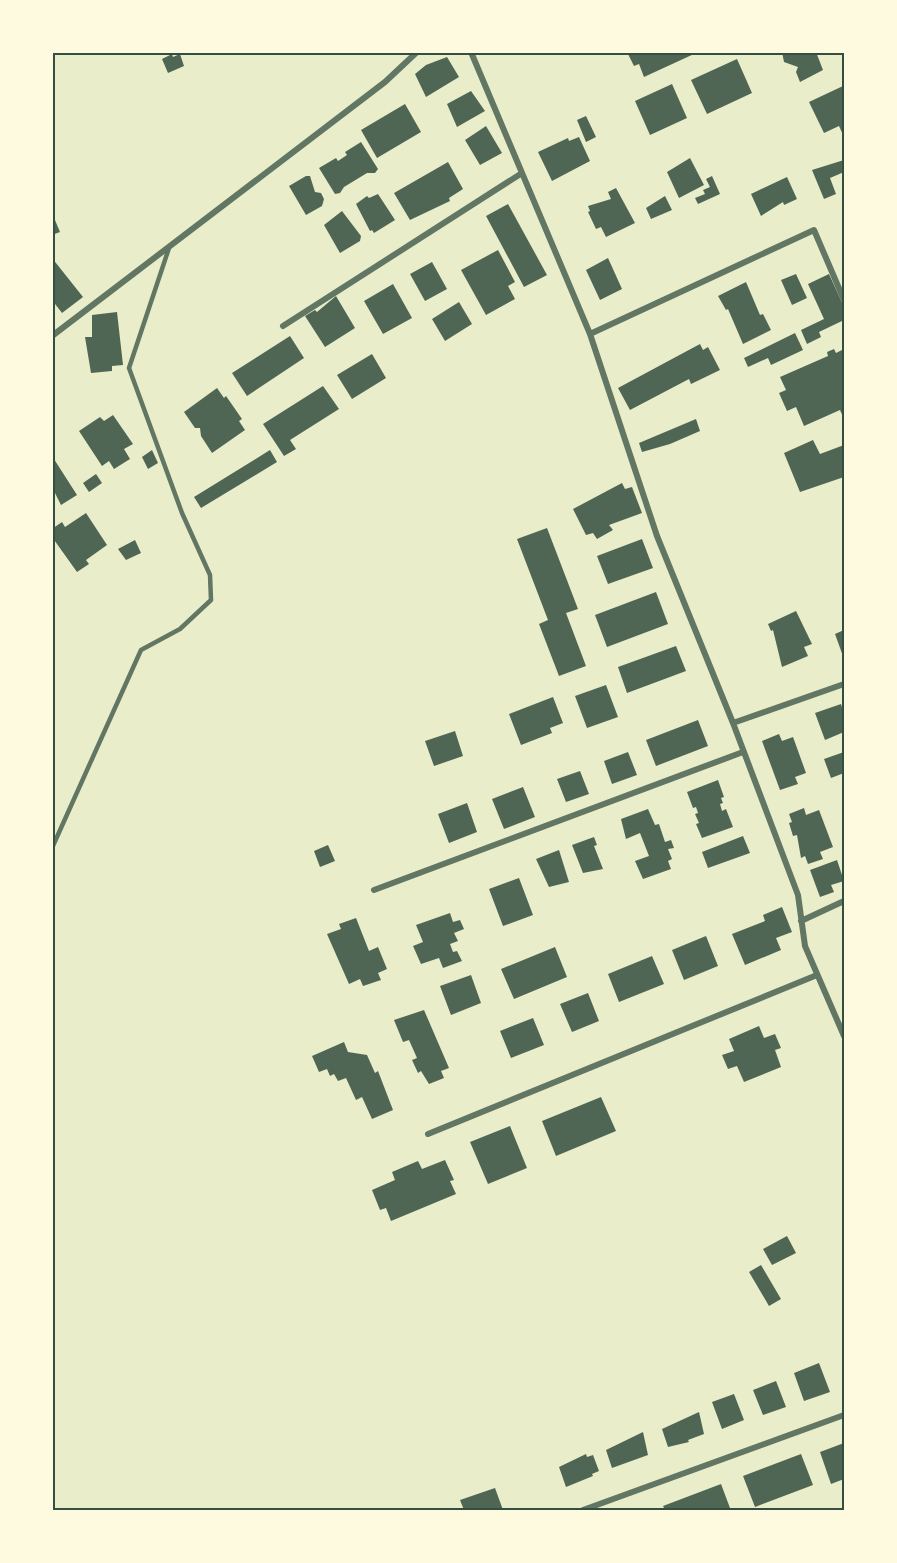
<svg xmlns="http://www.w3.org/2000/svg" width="897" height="1563" font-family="'PT Sans Narrow',sans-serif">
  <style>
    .building { fill: #4f6655 }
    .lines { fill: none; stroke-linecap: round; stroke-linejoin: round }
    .service { stroke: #617663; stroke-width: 4.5 }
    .minor { stroke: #617663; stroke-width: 6 }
    .neatline { fill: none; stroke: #344e41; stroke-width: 2 }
  </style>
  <rect width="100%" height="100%" fill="#e9edc9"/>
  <!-- building -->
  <path class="building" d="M627,52h66l1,2 -50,23 -5,-13 -5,2z
    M782,52h34l7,18 -23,12 -4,-10 2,-5 -14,-5z
    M172,54l1,3 7,-3 4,12 -16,7 -6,-14z
    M447,57l12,20 -33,20 -11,-23 11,-9z
    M737,59l15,34 -45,21 -16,-34z
    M672,84l15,34 -37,17 -15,-34z
    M843,86l1,51 -5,-11 -15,7 -15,-31z
    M471,91l14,20 -28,16 -10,-23z
    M405,104l16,28 -44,26 -16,-28z
    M586,116l10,21 -10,5 -9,-22z
    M486,126l16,27 -22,12 -15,-25z
    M579,137l11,24 -38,20 -14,-29 30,-14 1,3z
    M361,142l17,27 -3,4h-8l-23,14 -4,6 -5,1 -16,-26 17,-10 2,3 9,-6 -2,-3z
    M690,158l14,27 -25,13 -12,-26z
    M844,160v12l-14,6 6,16 -12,5 -12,-29z
    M448,162l15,27 -14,9 1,3 -40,19 -16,-27z
    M306,176h4l5,16 6,1 3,6 -2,7 -16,9 -17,-29z
    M712,176l8,18 -22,10 -3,-6 10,-4 -2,-4 7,-3 -4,-8z
    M787,177l10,22 -13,6 -1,-3 -22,14 -10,-22z
    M616,188l19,35 -29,14 -5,-10 -5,2 -8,-17 2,-1 -2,-5 23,-7 -3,-7z
    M378,194l17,26 -21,13 -2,-3 -2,1 -14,-27 11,-8 2,2z
    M665,196l7,14 -21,9 -5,-11z
    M508,204l39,71 -23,12 -38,-71z
    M342,211l19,25 -1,5 -20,12 -16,-28z
    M52,213l8,19 -8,3z
    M498,250l17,32 -7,4 7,13 -29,16 -25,-45z
    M52,258l31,39 -21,16 -10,-13z
    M608,258l14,31 -22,11 -14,-30z
    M432,262l15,27 -22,12 -15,-27z
    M796,274l11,24 -15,7 -11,-25z
    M829,274l15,33v13l-25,12 2,5 -14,7 -6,-14 23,-11 -16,-35z
    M746,282l14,33 3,-1 8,16 -28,14 -15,-35 -2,1 -8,-14z
    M393,284l19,34 -29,16 -19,-33z
    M336,296l19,32 -30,19 -20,-31 10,-6 2,2z
    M459,302l13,22 -27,17 -13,-22z
    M117,312l6,53 -11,1v5l-21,2 -6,-36h7v-22z
    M795,333l8,17 -32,15 -3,-7 -20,9 -4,-9z
    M290,336l14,22 -57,38 -15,-23z
    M700,344l3,6 5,-3 12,23 -29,14 -2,-5 -59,31 -12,-22z
    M834,349l2,4 8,-4v70l-4,-9 -36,16 -8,-19 -9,4 -8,-18 7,-3 -6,-13 48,-21 -1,-4z
    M372,354l14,24 -34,21 -15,-24z
    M323,386l16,23 -49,31 6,9 -12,7 -21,-32z
    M217,388l7,10 2,-2 16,23 -3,2 6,9 -33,23 -11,-17 -1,-8h-5l-11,-16z
    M113,415l20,29 -9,5 6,10 -16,10 -5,-8 -7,5 -23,-35 21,-14 4,4z
    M696,419l4,12 -30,13 -28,8 -3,-9z
    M813,440l7,14 24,-9v32l-44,15 -16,-39z
    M152,450l6,13 -10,6 -6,-12z
    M270,450l7,12 -76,46 -7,-11z
    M52,456l25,39 -16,10 -6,-12 -3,1z
    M96,474l6,9 -13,9 -6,-9z
    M622,483l3,6 7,-2 10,26 -33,12 4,5 -16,9 -4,-6 -7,2 -13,-26z
    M86,513l21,32 -21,15 3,4 -12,8 -25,-35v-8l10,-7 3,5z
    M547,528l31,81 -12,4 20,53 -27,10 -20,-52 9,-4 -31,-81z
    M642,539l11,29 -45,16 -11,-28z
    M135,540l6,13 -15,7 -8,-11z
    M656,592l12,32 -61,23 -12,-32z
    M796,611l16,33 -8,3 4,9 -26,11 -9,-37 -2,1 -3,-7z
    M844,630v29l-9,-25z
    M676,646l10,25 -59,22 -9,-26z
    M606,685l12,32 -31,11 -12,-32z
    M553,697l10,26 -13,5 2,5 -31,12 -12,-31z
    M841,704l3,9v19l-19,8 -10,-27z
    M698,720l10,26 -52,20 -10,-26z
    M455,731l8,25 -29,10 -9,-25z
    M779,734l3,7 11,-4 13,36 -11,4 3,7 -18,6 -18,-49z
    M628,752l9,23 -25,9 -8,-23z
    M844,752v21l-13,5 -7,-19z
    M580,771l9,23 -23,8 -9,-23z
    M718,780l6,17 -3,1 2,5 -3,1 2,7 4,-2 7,18 -31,11 -6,-14 3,-1 -4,-9 3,-1 -2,-6 -3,1 -6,-16z
    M523,787l12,30 -31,12 -12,-30z
    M467,803l10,29 -28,11 -11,-29z
    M804,808l2,7 13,-5 14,37 -13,5 3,7 -15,5 -3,-8 -4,2 -4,-23 -4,1 -4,-13 3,-1 -3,-8z
    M648,809l7,16 4,-1 6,18 6,-2 3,8 -6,1 4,10 -4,2 3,8 -28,10 -8,-18 14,-5 -9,-23 -14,6 -5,-20z
    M743,836l7,17 -42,15 -6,-16z
    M594,837l3,8 -3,1 9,23 -20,4 -11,-28z
    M328,845l7,16 -15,6 -6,-16z
    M559,850l10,32 -20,5 -13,-28z
    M837,860l7,21 -13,4 3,7 -14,5 -10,-27z
    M519,878l14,37 -30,11 -14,-37z
    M782,907l10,25 -16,6 5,12 -36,15 -13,-31 33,-13 -2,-6z
    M450,913l3,9 7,-2 4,9 -10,4 4,8 -8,3 3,8 4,-1 5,10 -19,7 -4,-10 -18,6 -8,-18 10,-4 -7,-17z
    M356,918l13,33 9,-4 9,22 -9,4 3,7 -18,6 -3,-7 -11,5 -22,-50 14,-5 -2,-5z
    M706,936l12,30 -34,14 -12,-30z
    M555,947l12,30 -53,22 -13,-30z
    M652,956l12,28 -45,18 -11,-28z
    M471,975l10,28 -30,12 -11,-29z
    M588,993l11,28 -27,11 -12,-28z
    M424,1010l25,58 -8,3 3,7 -15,6 -8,-13 -3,2 -6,-13 5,-2 -8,-18 -6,2 -9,-22z
    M533,1018l11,27 -33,13 -11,-27z
    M759,1026l5,12 11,-4 6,14 -6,2 6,17 -37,15 -7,-16 -9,3 -6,-14 12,-4 -5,-12z
    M344,1042l4,10 19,3 8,18 3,-2 15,39 -21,9 -10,-22 -6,3 -10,-22 -8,3 -4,-7 -4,2 -3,-7 -8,3 -7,-16z
    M601,1097l15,34 -60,25 -14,-35z
    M510,1126l17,42 -39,16 -18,-42z
    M445,1160l9,20 -4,1 6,13 -65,27 -5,-13 -6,2 -8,-20 23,-10 -3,-8 26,-11 4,8z
    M787,1236l9,17 -24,12 -9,-16z
    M761,1265l20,34 -12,7 -20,-34z
    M819,1363l11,29 -26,9 -10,-28z
    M776,1381l10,26 -23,8 -10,-25z
    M734,1394l10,26 -22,9 -10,-27z
    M699,1412l5,22 -16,6 1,2 -21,5 -6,-18z
    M643,1432l5,23 -36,13 -6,-18z
    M844,1443v36l-13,5 -11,-32z
    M586,1454l1,3 6,-2 6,16 -7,3 1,2 -27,11 -7,-20z
    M801,1454l12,31 -58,22 -12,-31z
    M721,1484l9,24 -65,2 -2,-4z
    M495,1488l8,22h-39l-4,-10z"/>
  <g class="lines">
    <!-- service -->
    <path class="service" d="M52,848l89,-198 39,-21 31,-29 -1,-25 -28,-62 -53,-145 40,-120"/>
    <!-- minor -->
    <path class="minor" d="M471,52l119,282 67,202 76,187 65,172 7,51 39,90
      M283,326l239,-153
      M590,334l224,-104 30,70
      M52,336l333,-254 32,-30
      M733,723l111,-39
      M374,890l369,-138
      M801,921l43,-20
      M428,1134l389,-159
      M583,1510l261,-95"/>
  </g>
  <!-- border -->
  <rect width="897" height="1563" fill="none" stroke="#fefae0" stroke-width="108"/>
  <rect x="54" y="54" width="789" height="1455" class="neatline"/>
</svg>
